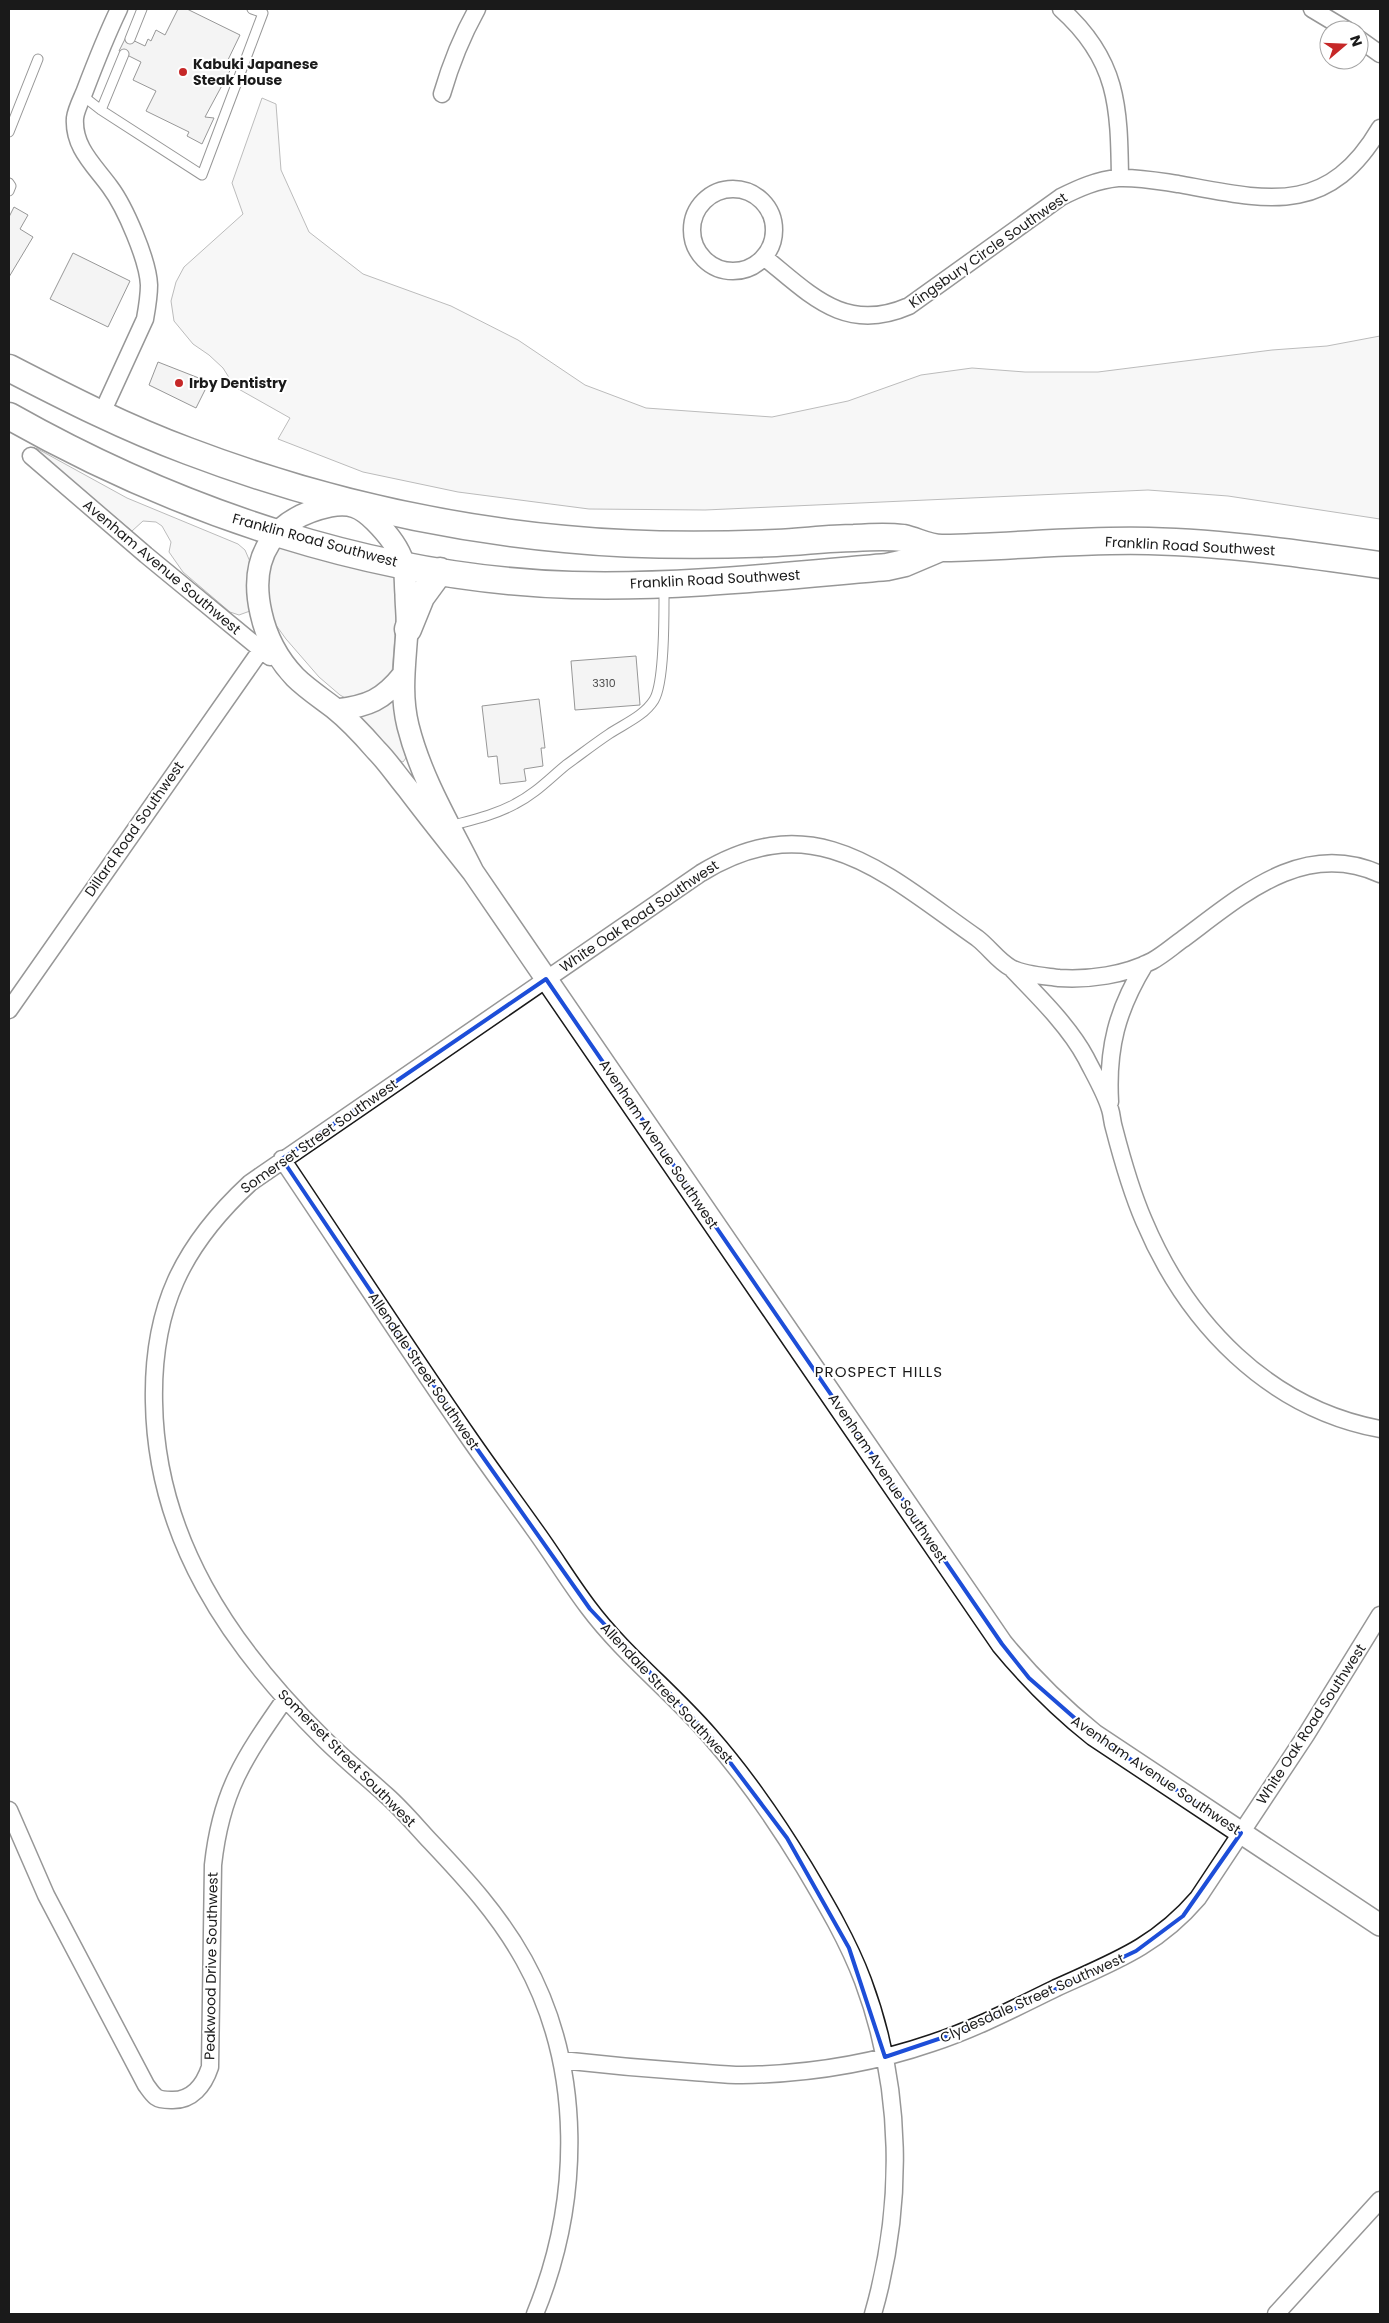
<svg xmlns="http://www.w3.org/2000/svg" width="1389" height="2323" font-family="Poppins,sans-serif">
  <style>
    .built { fill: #ededed; stroke: #6a6a6a }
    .building { fill: #e6e6e6; stroke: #1a1a1a }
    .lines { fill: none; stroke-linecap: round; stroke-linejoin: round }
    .service-casing { stroke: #1a1a1a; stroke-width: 11 }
    .minor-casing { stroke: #1a1a1a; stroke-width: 19 }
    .tertiary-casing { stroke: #1a1a1a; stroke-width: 24 }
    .primary-casing { stroke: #1a1a1a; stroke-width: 29 }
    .service { stroke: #fff; stroke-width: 9 }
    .minor { stroke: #fff; stroke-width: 16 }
    .tertiary { stroke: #fff; stroke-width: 21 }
    .primary { stroke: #fff; stroke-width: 26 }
    .marked { fill: none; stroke: #1d4ed8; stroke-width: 4; stroke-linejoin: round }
    .poi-dot { fill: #c62828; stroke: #fff; stroke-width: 2 }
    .labels { text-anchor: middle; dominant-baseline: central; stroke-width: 4; stroke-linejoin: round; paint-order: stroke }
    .number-label { font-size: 11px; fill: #4d4d4d }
    .poi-label { font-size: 14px; font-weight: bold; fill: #1a1a1a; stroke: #fff; text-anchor: start }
    .street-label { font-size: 14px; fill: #1a1a1a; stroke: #fff }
    .neighbourhood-label { font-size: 15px; letter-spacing: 1px; fill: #1a1a1a; stroke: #fff }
  </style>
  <rect width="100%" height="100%" fill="#fff"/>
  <!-- built -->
  <path class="built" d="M262,98l14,6 5,66 28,62 54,42 88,32 67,34 67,45 61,23 126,9 76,-16 73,-26 51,-7 53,4h73l174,-22 55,-4 53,-10v183l-152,-23 -80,-6 -443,20 -116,-1 -131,-17 -95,-20 -85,-33 12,-21 -55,-31 -12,-19 -14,-13 -16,-11 -19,-23 -3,-20 5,-19 8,-15 59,-53 -11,-31z
    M36,448l91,50 111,46 7,6 6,14 -1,47 -11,4 -9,-3 -47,-40 -14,-20 2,-10 -9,-16 -6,-4 -13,-1 -11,10 -97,-81z
    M277,546l118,28 4,10 -7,89 -7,14 -38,12 -7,-4 -21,-18 -33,-38 -13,-18 -10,-33z
    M394,697l2,24 10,37 -3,4 -5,-2 -40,-46 24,-6z"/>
  <!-- building -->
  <path class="building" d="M178,9h9l53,26 -14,29 7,1 -28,52 9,1 -12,26 -15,-8 2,-4 -43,-21 10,-20 -23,-11 8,-18 -22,-11 7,-14 19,9 3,-7 3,2 5,-11 9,5z
    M14,207l14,8 -8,14 13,8 -24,40v-60z
    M73,253l57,28 -22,46 -58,-28z
    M158,362l51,20 -13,26 -47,-23z
    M636,656l4,49 -65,5 -4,-49z
    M539,699l6,49h-4l2,18 -19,3 2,12 -26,3 -3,-28 -9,1 -6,-51z"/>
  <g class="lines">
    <!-- service casing -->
    <g class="service-casing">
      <path id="service" d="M130,39l12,-30
        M83,96l18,14 101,65 61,-162 -11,-4
        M101,110l23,-56
        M9,132l29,-73
        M9,183l2,3 -2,5
        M450,826c22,-6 45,-11 65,-22 20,-10 34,-25 51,-39 14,-10 28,-21 43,-31 15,-10 35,-18 45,-34 11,-18 10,-89 10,-113"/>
    </g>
    <!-- minor casing -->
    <g class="minor-casing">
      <path id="minor" d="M1061,9c57,51 58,97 59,169
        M1312,9l35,21
        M1359,39l21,15
        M442,94c9,-31 20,-58 35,-85
        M692 230a41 41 0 1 1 82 0a41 41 0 1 1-82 0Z
        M764,257c47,38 81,77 145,49l152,-109c18,-9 36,-17 57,-19 20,-1 40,3 60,6 88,16 149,34 202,-56
        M101,415l44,-96c2,-11 4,-22 4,-34 -1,-25 -24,-78 -39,-98 -16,-22 -37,-40 -35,-69 1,-8 6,-18 9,-25 11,-29 22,-57 35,-84
        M31,456l115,99 124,102
        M1011,968c26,27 58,58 75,90 8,16 19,34 24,51 2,6 2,13 4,19 8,31 17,63 30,93 43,102 124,187 236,208
        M9,1010l252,-360
        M1110,1102c-3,-54 7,-92 35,-138
        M282,1159c62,92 122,185 185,276 22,32 45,63 67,94 19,26 35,53 54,78 35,47 83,84 121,128 36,41 67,86 95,132 22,37 44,74 59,114 40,107 41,225 10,333
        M9,1810l37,85 100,190c3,4 6,9 10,12 4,3 10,3 15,3 21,1 33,-15 39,-33l3,-202c8,-74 31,-107 72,-166
        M561,2060c44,5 88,9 132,12 16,1 33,3 49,3 65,-1 129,-11 190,-32 43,-14 83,-35 124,-55 57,-26 100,-41 142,-90l108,-163 74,-120
        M535,2314c46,-112 49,-246 -11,-354 -25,-45 -58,-81 -93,-118 -15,-16 -29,-33 -45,-47 -21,-19 -43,-37 -63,-57 -93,-92 -167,-200 -169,-336 -2,-94 28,-156 96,-219l451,-310c114,-69 183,0 276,65 12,9 21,23 34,30 13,7 34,8 48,10 30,2 66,-3 93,-17 11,-6 21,-15 31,-22 58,-43 120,-100 197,-65
        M1276,2314l104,-114"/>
    </g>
    <!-- tertiary casing -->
    <g class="tertiary-casing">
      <path id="tertiary" d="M337,710c31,-4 46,-10 66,-35
        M473,872c-24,-48 -52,-94 -65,-146 -8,-32 -3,-63 -1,-96 1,-11 -1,-24 -1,-36 -1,-10 0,-23 -3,-32 -5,-16 -17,-30 -28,-41 -14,-14 -25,-19 -45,-15 -56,12 -82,50 -69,107 5,23 17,46 34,64 11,11 26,21 39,31 15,12 29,27 42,42 12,12 21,26 32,39 21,28 43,55 65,83l529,772c28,34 57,63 92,91l286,190"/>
    </g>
    <!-- primary casing -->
    <g class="primary-casing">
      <path id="primary" d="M9,368c58,30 117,60 179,83 121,46 247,76 377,88 70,7 141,7 211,4 26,-1 52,-5 78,-5 15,-1 34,-2 49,0 14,3 27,11 41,10 68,-1 136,-9 205,-7 77,2 154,13 231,24
        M9,416c170,96 367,163 563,169 106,3 210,-9 315,-18l18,-4 33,-14
        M408,629l13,-32 19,-26"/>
    </g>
    <!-- service -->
    <use href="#service" class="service"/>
    <!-- minor -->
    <use href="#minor" class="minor"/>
    <!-- tertiary -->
    <use href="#tertiary" class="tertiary"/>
    <!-- primary -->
    <use href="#primary" class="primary"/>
  </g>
  <!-- marked area -->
  <path d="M0 0H1389V2323H0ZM546,979l456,665 27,34 65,57 147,98 -58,83 -47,35 -156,74 -95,32 -36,-109 -62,-110 -76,-101 -121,-128 -122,-173 -186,-277z" fill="#fff" fill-opacity=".55" fill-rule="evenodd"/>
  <path class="marked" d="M546,979l456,665 27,34 65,57 147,98 -58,83 -47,35 -156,74 -95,32 -36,-109 -62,-110 -76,-101 -121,-128 -122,-173 -186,-277z"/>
  <!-- markers -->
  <g class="poi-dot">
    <circle cx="183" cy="72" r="5"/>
    <circle cx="179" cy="383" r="5"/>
  </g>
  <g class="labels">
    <!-- number labels -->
    <g class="number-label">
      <text x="604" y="683">3310</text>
    </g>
    <!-- poi labels -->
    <g class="poi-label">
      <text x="193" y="64">Kabuki Japanese<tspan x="193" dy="16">Steak House</tspan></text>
      <text x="189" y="383">Irby Dentistry</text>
    </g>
    <!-- street labels -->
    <g class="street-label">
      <text transform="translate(988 250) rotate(-35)">Kingsbury Circle Southwest</text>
      <text transform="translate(315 540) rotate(15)">Franklin Road Southwest</text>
      <text transform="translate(1190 546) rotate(3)">Franklin Road Southwest</text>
      <text transform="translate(162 567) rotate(40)">Avenham Avenue Southwest</text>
      <text transform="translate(715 579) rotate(-3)">Franklin Road Southwest</text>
      <text transform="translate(134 829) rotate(-55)">Dillard Road Southwest</text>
      <text transform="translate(639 916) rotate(-34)">White Oak Road Southwest</text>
      <text transform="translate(319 1136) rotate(-35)">Somerset Street Southwest</text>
      <text transform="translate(659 1144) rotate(56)">Avenham Avenue Southwest</text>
      <text transform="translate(424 1371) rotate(56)">Allendale Street Southwest</text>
      <text transform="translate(888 1478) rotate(56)">Avenham Avenue Southwest</text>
      <text transform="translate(667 1693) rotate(47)">Allendale Street Southwest</text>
      <text transform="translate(1311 1724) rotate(-57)">White Oak Road Southwest</text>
      <text transform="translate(347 1758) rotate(45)">Somerset Street Southwest</text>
      <text transform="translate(1156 1775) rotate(34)">Avenham Avenue Southwest</text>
      <text transform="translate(211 1966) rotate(-89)">Peakwood Drive Southwest</text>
      <text transform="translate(1032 1998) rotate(-24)">Clydesdale Street Southwest</text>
    </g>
    <!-- neighbourhood labels -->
    <g class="neighbourhood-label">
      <text x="879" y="1371">PROSPECT HILLS</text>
    </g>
  </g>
  <!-- border -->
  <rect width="1389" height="2323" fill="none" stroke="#1a1a1a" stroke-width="20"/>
  <!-- north arrow -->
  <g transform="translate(1344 45) rotate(71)"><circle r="24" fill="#ffffff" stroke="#a3a3a3"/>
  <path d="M0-4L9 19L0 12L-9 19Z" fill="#c62828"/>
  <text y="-8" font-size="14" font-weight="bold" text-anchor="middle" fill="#1a1a1a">N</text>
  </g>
</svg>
